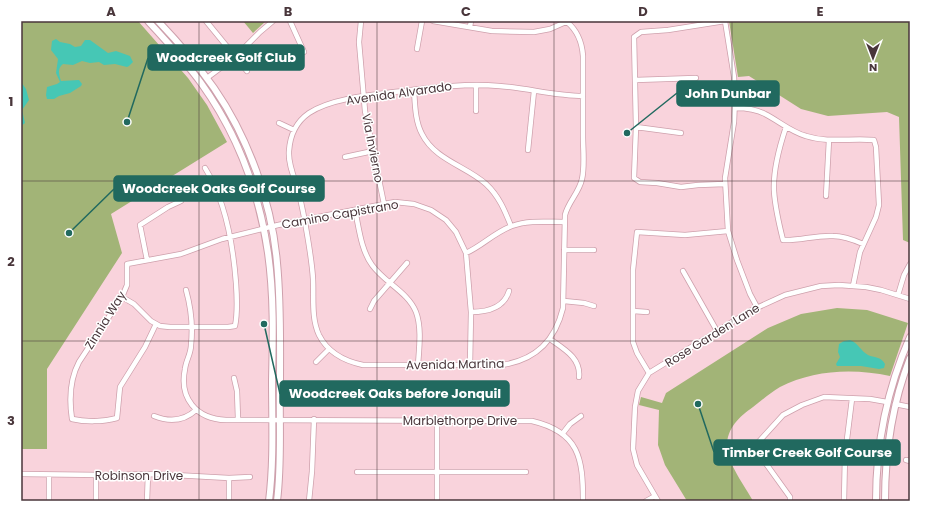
<svg xmlns="http://www.w3.org/2000/svg" width="931" height="522" font-family="Poppins,sans-serif">
  <style>
    .green { fill: #a2b477 }
    .water { fill: #46c7b5 }
    .lines { fill: none; stroke-linecap: round; stroke-linejoin: round }
    .street-casing { stroke: #cea0ac; stroke-width: 6 }
    .secondary-casing { stroke: #cea0ac; stroke-width: 8 }
    .street { stroke: #fff; stroke-width: 4.5 }
    .secondary { stroke: #fff; stroke-width: 6 }
    .grid { fill: none; stroke: #49363b; stroke-width: 1; stroke-opacity: 0.55 }
    .labels { text-anchor: middle; dominant-baseline: central; stroke-width: 3; stroke-linejoin: round; paint-order: stroke }
    .street-label { font-size: 12px; fill: #49363b; stroke: #fff }
    .leader { fill: none; stroke: #21695f; stroke-width: 1.5 }
    .callout-dot { fill: #21695f; stroke: #fff; stroke-width: 1.5 }
    .callout { fill: #21695f; stroke: #21695f; stroke-width: 1.5 }
    .callout-label { font-size: 13px; text-anchor: middle; font-weight: bold; fill: #fff }
    .neatline { fill: none; stroke: #49363b; stroke-width: 1.5 }
    .grid-label { font-size: 13px; text-anchor: middle; font-weight: bold; fill: #49363b }
  </style>
  <rect width="100%" height="100%" fill="#f9d3dc"/>
  <!-- green -->
  <path class="green" d="M21,21h117l50,57 19,27 20,37 -116,72 11,39 -75,116v80h-26z
    M243,21h23l-13,12z
    M729,21h181v222l-7,-3 -4,-123 -12,-5 -59,4 -27,-7 -52,-33 -11,1z
    M837,308l30,2 41,13 -18,53c-37,-8 -77,-6 -110,11 -10,6 -19,14 -27,20 -14,10 -26,21 -26,39 0,17 18,40 26,55h-66l-22,-36 -7,-20 1,-35 -20,-5 2,-8 21,6 4,-10 102,-65 33,-14z"/>
  <!-- water -->
  <path class="water" d="M56,39l4,3 10,2 5,3 6,-1 4,-6h5l18,13 8,-2 14,5 3,6 -4,4 -2,1 -12,-3 -11,1 -5,-3 -9,1 -8,-2 -9,4 -10,-1c-6,4 -4,11 -2,17l18,-1 3,4 -1,2 -11,7 -11,3 -5,3h-7l-1,-4 1,-8 10,-3 3,-2 -4,-9 2,-14 -7,-9 1,-9z
    M21,82l5,7 3,11 -7,10 3,13 -4,3z
    M850,340c8,3 11,11 18,15 6,3 13,1 17,9l-1,4 -5,1 -18,-3h-24l-1,-2 4,-7 -2,-5 1,-8 5,-3z"/>
  <g class="lines">
    <!-- street casing -->
    <g class="street-casing">
      <path id="street" d="M206,21l41,50
        M290,21l14,31
        M361,21l-2,21 6,69 19,93
        M433,21l59,10 42,1 16,-3 18,-8
        M567,22c11,9 15,20 16,34 0,27 0,53 0,80 0,14 2,30 -1,43 -3,14 -14,23 -17,36l-2,93c-8,33 -27,52 -61,57h-139c-19,-4 -35,-12 -44,-30 -8,-17 -5,-38 -6,-56 -1,-17 -4,-34 -7,-51 -2,-13 -5,-26 -8,-39 -4,-12 -10,-25 -9,-38 1,-15 7,-29 20,-38 21,-14 60,-18 85,-21 35,-4 70,-9 105,-6 29,2 56,10 84,10
        M470,27l1,-6
        M417,49l5,-28
        M207,78l28,-21 25,-25 13,-11
        M635,80l61,-2
        M414,90c1,14 1,31 8,44 13,26 44,32 64,50 13,12 19,27 25,42
        M735,108c11,0 21,1 30,6 14,7 26,18 41,22 22,7 45,2 68,4l2,7 3,58 -3,12 -16,35 -7,34
        M476,111v-25
        M279,123l15,7
        M636,127l45,6
        M786,127c-6,18 -13,45 -12,64 1,16 5,33 9,49 16,1 33,-5 50,-4 10,0 21,4 30,8
        M528,150l6,-59
        M345,157l28,-6
        M725,184l-27,1 -17,2 -24,-4 -17,-1 -6,-4 2,-51 -2,-90 7,-5 27,-2 57,-9 9,56 1,21 -1,24 -9,56 3,53 9,29 13,34 7,13
        M826,196l3,-56
        M355,210c4,18 6,40 17,55 13,18 36,27 44,47 6,16 3,37 2,53
        M564,250h30
        M466,253c16,-7 29,-21 46,-27 16,-6 35,-4 52,-4
        M147,260l-7,-35 28,-18 13,-6
        M683,271l34,60
        M186,290c5,18 7,37 5,55 0,9 -5,15 -6,24 -6,29 11,50 41,51l306,1c47,11 51,37 51,80
        M898,295l6,-20 6,-11
        M122,297l12,7 17,17 9,5 10,1h58l7,-1c3,-14 2,-29 1,-43 -3,-39 -10,-82 -31,-115
        M564,301l20,2 10,3
        M370,309l4,-8 33,-38
        M633,311l14,1
        M471,312c17,0 33,-4 38,-21
        M156,324l-11,23 -25,40 -3,31c-14,4 -32,4 -45,1 -3,-20 -2,-40 7,-57l43,-65 5,-12v-21l54,-10 41,-15 56,-14 106,-21 11,-2 19,2 17,6 15,10 10,12 10,21 5,59 -1,53
        M550,339c14,10 31,19 29,38
        M316,362l13,-13
        M649,373l-12,-20 -4,-11v-72l4,-38 48,3 43,-4
        M234,378l3,13 1,28
        M895,404l15,3
        M154,416c15,6 30,5 42,-6
        M437,420v81
        M563,433l7,-9 11,-8
        M823,451l22,4
        M906,460l4,1
        M357,472h169
        M21,474l82,1 53,-1 73,4 21,-1
        M49,475v26
        M96,501v-26
        M147,501l1,-27
        M229,501v-23
        M309,501l3,-30 2,-52
        M646,501l9,-5
        M658,501l-21,-36 -4,-16 2,-42 3,-16 11,-18 101,-62 35,-16 36,-9 18,-1 27,2 15,3 29,9
        M790,501v-4l-36,-50 29,-32 19,-10 22,-8 46,2 17,3
        M844,501l1,-46 7,-56"/>
    </g>
    <!-- secondary casing -->
    <g class="secondary-casing">
      <path id="secondary" d="M148,21c18,20 37,40 53,62 36,50 58,109 67,170 6,42 5,85 4,127 0,40 2,81 -3,121
        M158,21c20,21 39,43 56,67 34,49 58,115 63,175 4,40 3,80 3,120 -1,39 2,79 -3,118
        M876,501c0,-57 11,-112 34,-164
        M885,501c0,-49 7,-97 25,-143"/>
    </g>
    <!-- street -->
    <use href="#street" class="street"/>
    <!-- secondary -->
    <use href="#secondary" class="secondary"/>
  </g>
  <!-- grid -->
  <path class="grid" d="M199,21v480M377,21v480M554,21v480M732,21v480M21,181h889M21,341h889"/>
  <g class="labels">
    <!-- street labels -->
    <g class="street-label">
      <text transform="translate(399 93) rotate(-8)">Avenida Alvarado</text>
      <text transform="translate(373 148) rotate(79)">Via Invierno</text>
      <text transform="translate(340 214) rotate(-10)">Camino Capistrano</text>
      <text transform="translate(105 320) rotate(-58)">Zinnia Way</text>
      <text transform="translate(712 335) rotate(-32)">Rose Garden Lane</text>
      <text transform="translate(455 364) rotate(-1)">Avenida Martina</text>
      <text x="460" y="420">Marblethorpe Drive</text>
      <text x="139" y="475">Robinson Drive</text>
    </g>
  </g>
  <!-- callouts -->
  <path class="leader" d="M127 122L148 58M627 133L677 93M69 233L114 189M264 324L280 394M698 404L714 452"/>
  <g class="callout-dot">
    <circle cx="127" cy="122" r="4"/>
    <circle cx="627" cy="133" r="4"/>
    <circle cx="69" cy="233" r="4"/>
    <circle cx="264" cy="324" r="4"/>
    <circle cx="698" cy="404" r="4"/>
  </g>
  <g class="callout">
    <rect x="148" y="45" width="156" height="25" rx="4"/>
    <rect x="677" y="81" width="102" height="25" rx="4"/>
    <rect x="114" y="176" width="210" height="25" rx="4"/>
    <rect x="280" y="381" width="229" height="25" rx="4"/>
    <rect x="714" y="440" width="186" height="25" rx="4"/>
  </g>
  <g class="callout-label">
    <text x="226" y="62">Woodcreek Golf Club</text>
    <text x="728" y="98">John Dunbar</text>
    <text x="219" y="193">Woodcreek Oaks Golf Course</text>
    <text x="395" y="398">Woodcreek Oaks before Jonquil</text>
    <text x="807" y="457">Timber Creek Golf Course</text>
  </g>
  <!-- border -->
  <rect width="931" height="522" fill="none" stroke="#ffffff" stroke-width="44"/>
  <!-- north arrow -->
  <g transform="translate(873 58) rotate(180)" stroke="#ffffff" stroke-width="3" paint-order="stroke">
  <path d="M0-3L7 15L0 10L-7 15Z" fill="#49363b"/>
  <text y="-6" font-size="11" font-weight="bold" text-anchor="middle" fill="#49363b">N</text>
  </g>
  <rect x="22" y="22" width="887" height="478" class="neatline"/>
  <g class="grid-label">
    <text x="111" y="16">A</text>
    <text x="288" y="16">B</text>
    <text x="466" y="16">C</text>
    <text x="643" y="16">D</text>
    <text x="820" y="16">E</text>
    <text x="11" y="106">1</text>
    <text x="11" y="266">2</text>
    <text x="11" y="425">3</text>
  </g>
</svg>
